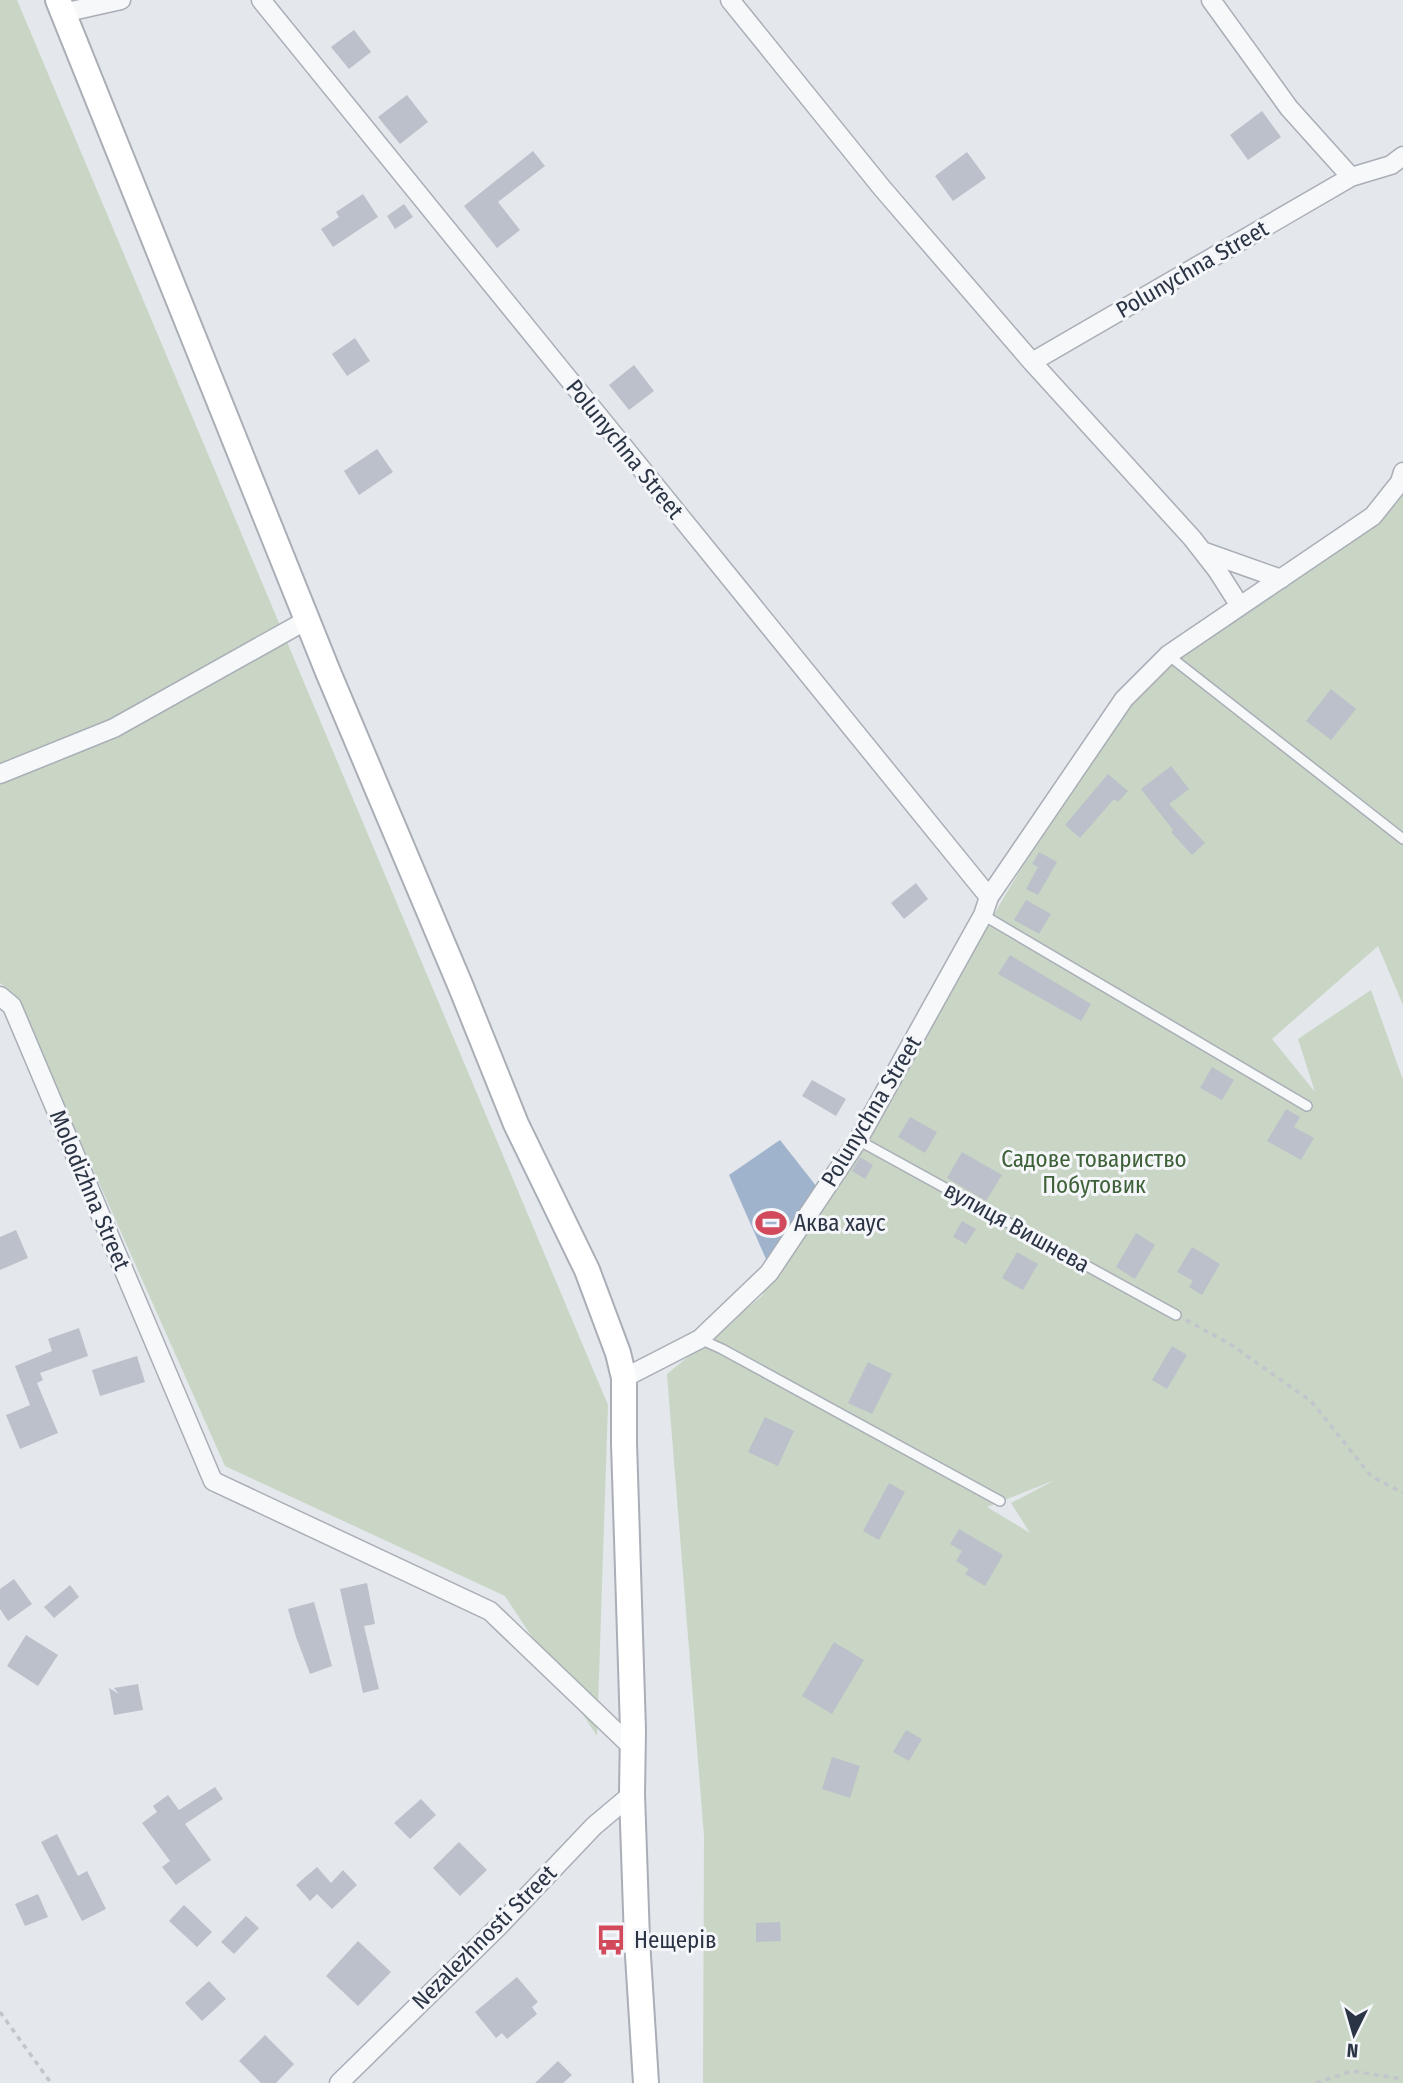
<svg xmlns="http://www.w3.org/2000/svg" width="1403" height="2083" font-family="'Fira Sans Condensed',sans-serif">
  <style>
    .green { fill: #c9d6c5; fill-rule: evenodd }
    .water { fill: #9fb4cc }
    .building { fill: #bbc0ca }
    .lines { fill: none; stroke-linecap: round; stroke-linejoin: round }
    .service-casing { stroke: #a9aeb7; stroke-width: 12 }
    .minor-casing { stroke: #a9aeb7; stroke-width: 21 }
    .secondary-casing { stroke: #a9aeb7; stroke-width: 28 }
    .path { stroke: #c2c5cb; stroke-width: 3.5; stroke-dasharray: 5 5; stroke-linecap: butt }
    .service { stroke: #f7f8fa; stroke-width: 9 }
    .minor { stroke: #f7f8fa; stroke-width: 18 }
    .secondary { stroke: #fff; stroke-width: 24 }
    .labels { text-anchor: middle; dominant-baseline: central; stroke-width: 6; stroke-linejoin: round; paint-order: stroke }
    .street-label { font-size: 23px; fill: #2b3445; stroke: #f4f6f9 }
    .park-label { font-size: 23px; fill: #3f6138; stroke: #f4f6f9 }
    .poi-label { font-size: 23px; fill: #2b3445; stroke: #f4f6f9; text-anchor: start }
  </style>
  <rect width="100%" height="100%" fill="#e4e7ec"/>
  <!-- green -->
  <path class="green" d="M0,0h17l591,1405 -11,331 -92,-140 -280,-130 -209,-470 -16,-13z
    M1403,492v513l-25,-59 -106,93 43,53 -17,-53 73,-49 32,90v1003h-700l1,-247 -37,-462 95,-78 174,-284 147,-248 68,-87zM1055,1480l-44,23 19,30 -43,-26z"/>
  <!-- water -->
  <path class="water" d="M780,1140l37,47 -51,72 -37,-84z"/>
  <!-- building -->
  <path class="building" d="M354,30l17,22 -22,17 -18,-22z
    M407,95l21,27 -28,22 -22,-27z
    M1262,111l19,26 -33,23 -18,-25z
    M533,151l12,15 -47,36 22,28 -23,18 -33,-42z
    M967,152l19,26 -33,23 -18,-25z
    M363,194l15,23 -45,30 -12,-18 18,-12 -3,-5z
    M404,204l9,13 -18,12 -8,-13z
    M355,338l15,23 -23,15 -15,-22z
    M634,365l20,26 -25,19 -20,-25z
    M377,449l16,23 -34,23 -15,-24z
    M1331,689l25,20 -25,31 -25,-19z
    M1171,766l18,23 -20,15 36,39 -13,12 -21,-23 2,-2 -32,-41z
    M1108,774l20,17 -10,11 -4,-3 -34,39 -15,-13z
    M1039,852l18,10 -19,33 -12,-6 12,-22 -6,-3z
    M916,883l12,16 -24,20 -13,-16z
    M1026,900l25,14 -12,20 -25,-14z
    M1010,955l81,49 -10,17 -83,-47z
    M1212,1067l22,13 -12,20 -22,-12z
    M812,1080l34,19 -10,17 -34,-20z
    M1286,1109l14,8 -6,10 20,11 -13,22 -34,-19z
    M910,1117l27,15 -12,21 -27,-16z
    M962,1152l40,23 -16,26 -39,-23z
    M860,1157l13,8 -8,14 -13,-8z
    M962,1221l14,8 -10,15 -13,-7z
    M16,1230l12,28 -28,12v-33z
    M1136,1233l19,12 -20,34 -19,-12z
    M1192,1247l28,17 -18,31 -13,-8 4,-6 -16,-9z
    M1017,1252l21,12 -15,26 -21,-12z
    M79,1328l9,28 -48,17 3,7 -6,3 21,50 -38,16 -14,-34 24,-10 -15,-39 37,-15 -4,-12z
    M1172,1346l15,9 -20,34 -15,-9z
    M137,1356l8,26 -45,14 -8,-26z
    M868,1362l24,12 -20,40 -24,-11z
    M765,1417l29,14 -16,35 -30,-14z
    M889,1483l16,9 -26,48 -16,-9z
    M959,1529l44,26 -18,31 -20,-12 4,-5 -13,-8 6,-10 -12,-7z
    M14,1579l18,25 -24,17 -8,-12v-20z
    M367,1583l8,41 -11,2 15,63 -16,4 -23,-104z
    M70,1585l9,12 -25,21 -10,-11z
    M314,1602l18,64 -22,8 -14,-37 -8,-28z
    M26,1635l32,20 -20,31 -31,-20z
    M834,1642l30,18 -32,54 -30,-18z
    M138,1684l5,26 -29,5 -5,-27 10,6 -5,-6z
    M906,1730l16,9 -13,22 -16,-9z
    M832,1757l28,9 -10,32 -28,-9z
    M215,1787l8,12 -38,25 26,36 -35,25 -14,-18 8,-6 -28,-38 15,-11 -4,-6 15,-11 11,15z
    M421,1799l15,16 -26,24 -16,-16z
    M57,1834l21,42 9,-5 19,38 -24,12 -41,-79z
    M459,1842l28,28 -27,26 -27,-28z
    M317,1867l14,16 12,-13 14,15 -25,24 -15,-15 -7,7 -14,-16z
    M38,1894l10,23 -23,9 -10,-22z
    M184,1905l28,27 -15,15 -28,-26z
    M246,1916l13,12 -25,26 -13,-12z
    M780,1922l1,19 -25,1v-19z
    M358,1941l33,31 -33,34 -32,-30z
    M517,1977l21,25 -6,5 5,7 -30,25 -5,-6 -6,5 -21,-26z
    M209,1981l17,18 -24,22 -17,-18z
    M265,2035l29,29 -18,19h-15l-22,-22z
    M558,2061l14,14 -9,8h-28z"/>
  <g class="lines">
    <!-- service casing -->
    <g class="service-casing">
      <path id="service" d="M1168,655l235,184
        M983,915l324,191
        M858,1140l318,175
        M700,1339l22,10 278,152"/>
    </g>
    <!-- minor casing -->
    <g class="minor-casing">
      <path id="minor" d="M261,0l728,897
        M730,0l152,188 150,174 160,176 25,32 23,36
        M1211,0l78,108 62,69
        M63,13l58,-13
        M1032,362l319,-185 40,-12 12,-9
        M1202,551l79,28
        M0,774l114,-46 193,-108
        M0,996l12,10 201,475 277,130 142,136
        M624,1378l76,-39 69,-66 89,-133 125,-225 6,-18 135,-198 44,-44 205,-139 27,-34 3,-10
        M339,2083l160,-157 95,-100 38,-32"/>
    </g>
    <!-- secondary casing -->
    <g class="secondary-casing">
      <path id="secondary" d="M58,0l270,672 133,315 55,137 71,146 31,83 6,25v65l9,287 -1,64 5,146 9,143"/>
    </g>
    <!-- path -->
    <path class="path" d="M1186,1320l44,24 81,57 60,75 32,17
      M0,2012l51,71
      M1316,2083l36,-12 51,8"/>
    <!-- service -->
    <use href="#service" class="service"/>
    <!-- minor -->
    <use href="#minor" class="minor"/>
    <!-- secondary -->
    <use href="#secondary" class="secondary"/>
  </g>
  <!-- icons -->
  <defs>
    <g id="stadium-bare" transform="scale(2.415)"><path d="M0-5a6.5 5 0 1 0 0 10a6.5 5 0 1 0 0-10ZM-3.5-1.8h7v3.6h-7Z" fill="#d1495b" stroke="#f4f6f9" stroke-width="2.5" paint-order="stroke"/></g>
    <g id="bus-bare" transform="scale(2.415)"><path d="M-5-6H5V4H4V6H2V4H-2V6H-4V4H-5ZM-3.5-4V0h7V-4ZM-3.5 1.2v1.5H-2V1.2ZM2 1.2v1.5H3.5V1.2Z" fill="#d1495b" stroke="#f4f6f9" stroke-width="2.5" paint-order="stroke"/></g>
  </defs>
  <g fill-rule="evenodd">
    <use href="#stadium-bare" x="771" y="1223"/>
    <use href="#bus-bare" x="611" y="1940"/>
  </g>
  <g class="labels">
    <!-- street labels -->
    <g class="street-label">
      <text transform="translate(1192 269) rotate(-30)">Polunychna Street</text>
      <text transform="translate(625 449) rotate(51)">Polunychna Street</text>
      <text transform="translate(871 1111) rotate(-59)">Polunychna Street</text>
      <text transform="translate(90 1190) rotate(67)">Molodizhna Street</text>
      <text transform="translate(1017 1227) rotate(29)">вулиця Вишнева</text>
      <text transform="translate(484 1937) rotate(-45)">Nezalezhnosti Street</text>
    </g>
    <!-- park labels -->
    <g class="park-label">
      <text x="1094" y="1159">Садове товариство<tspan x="1094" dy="26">Побутовик</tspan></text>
    </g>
    <!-- poi labels -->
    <g class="poi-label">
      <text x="794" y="1223">Аква хаус</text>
      <text x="634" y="1940">Нещерів</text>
    </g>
  </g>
  <!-- north arrow -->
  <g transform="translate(1354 2034) rotate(185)" stroke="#f4f6f9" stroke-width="5" paint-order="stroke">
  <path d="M0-5L12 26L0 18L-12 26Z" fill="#2b3445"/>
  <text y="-10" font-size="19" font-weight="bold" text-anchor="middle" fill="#2b3445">N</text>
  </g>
</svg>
